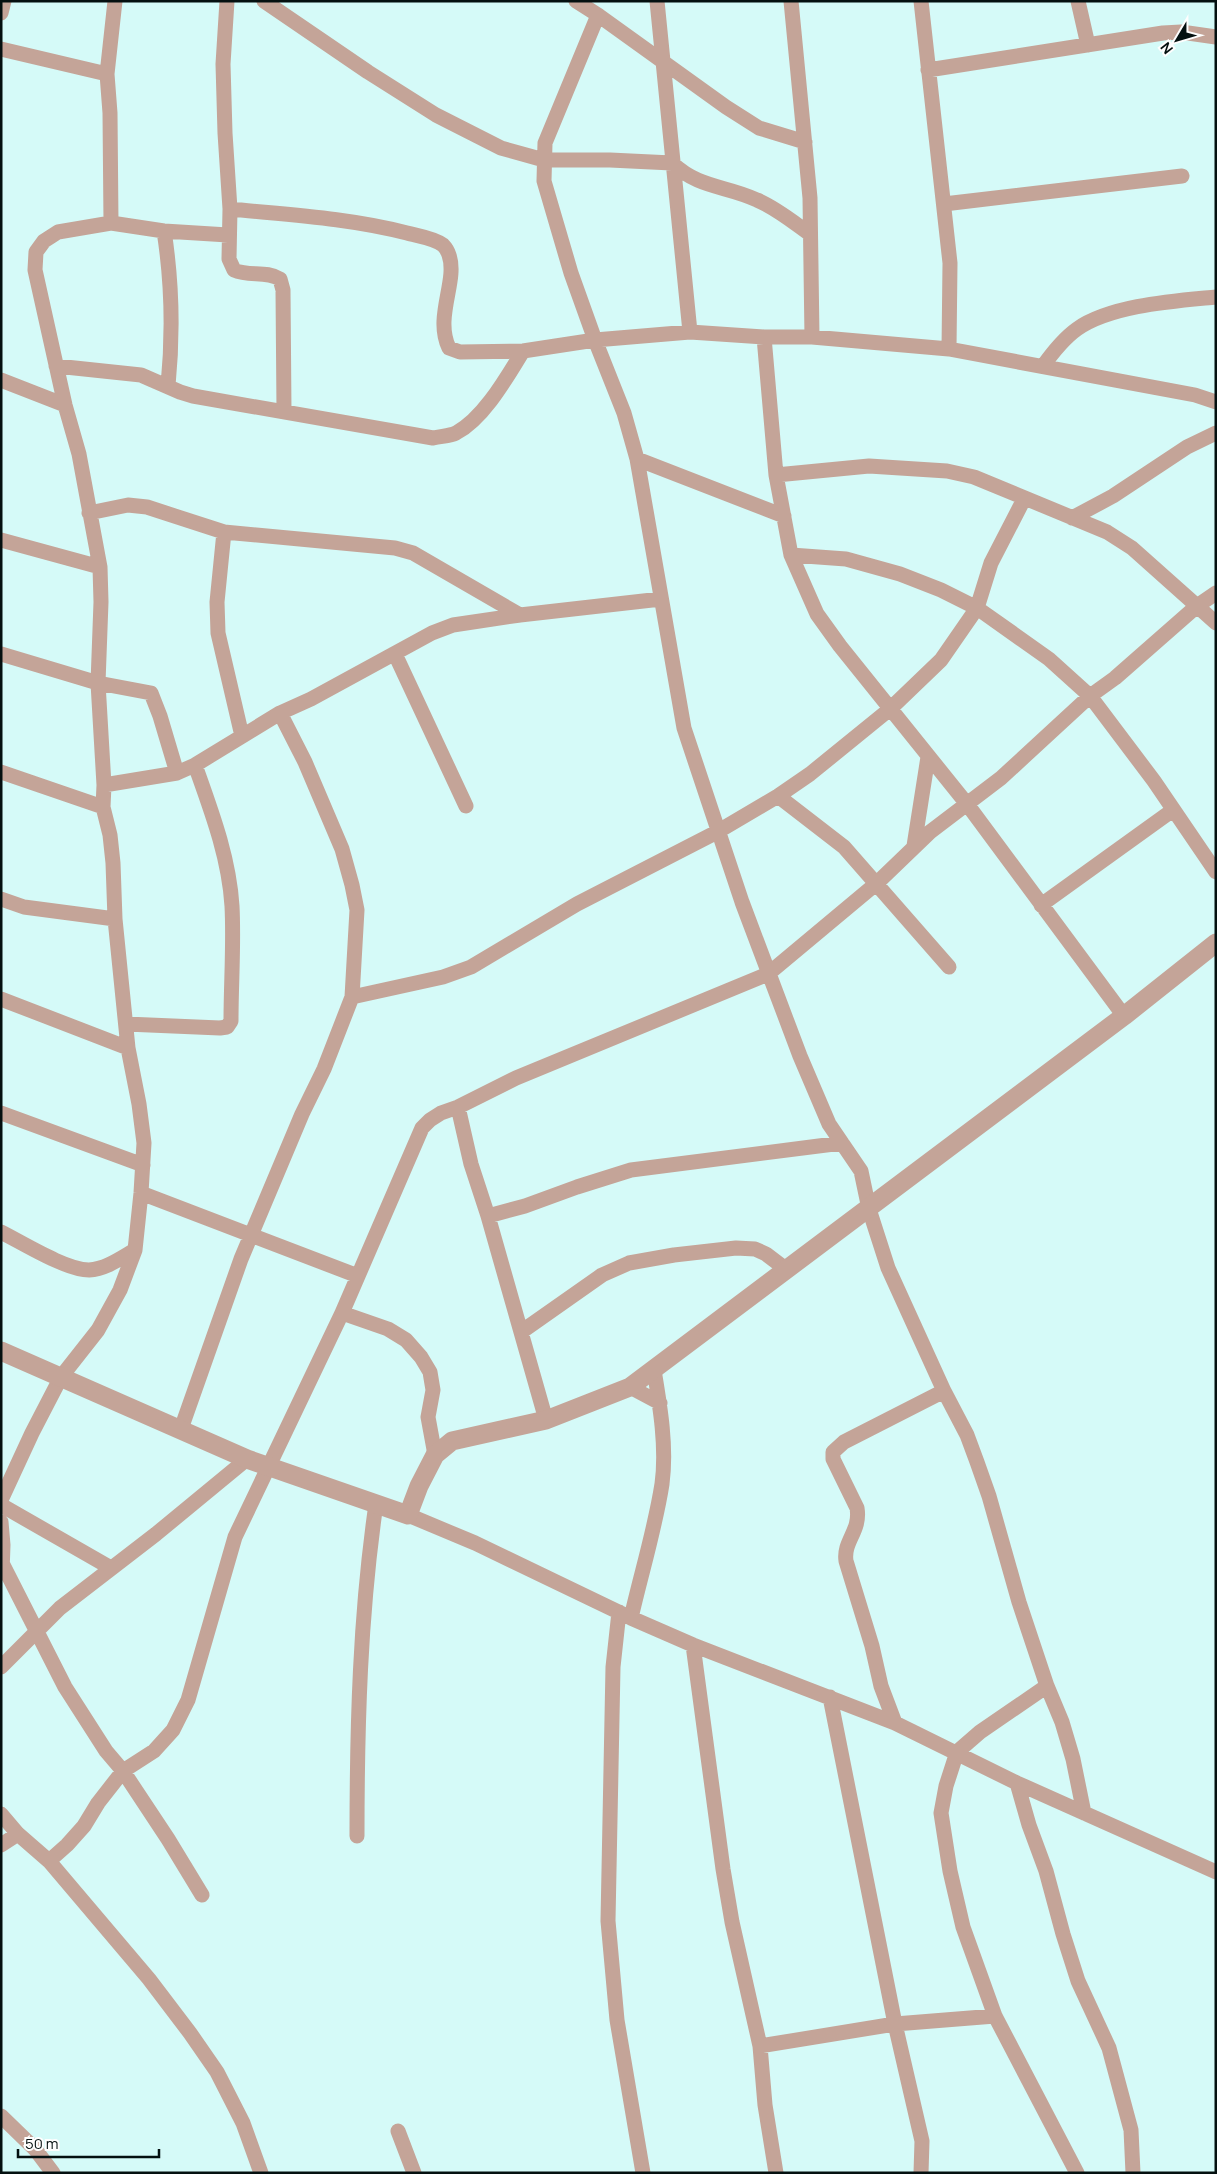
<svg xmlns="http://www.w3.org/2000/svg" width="1217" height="2174" font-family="Manrope,sans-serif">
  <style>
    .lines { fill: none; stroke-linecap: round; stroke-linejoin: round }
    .minor { stroke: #c4a498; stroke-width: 15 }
    .tertiary { stroke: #c4a498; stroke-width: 19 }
  </style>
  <rect width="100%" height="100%" fill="#d5faf8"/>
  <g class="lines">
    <!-- minor -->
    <path class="minor" d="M227,1l-4,63 2,69 5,76 -1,50 5,11c15,7 32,0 46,9l3,11 1,121
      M264,1l104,71 68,43 65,33 43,12h66l62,3c28,26 53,22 85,37 19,8 36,22 53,34
      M576,1l22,14 128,92 33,21 46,14
      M657,1l33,331
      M791,1l19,197 2,139
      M921,1l29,262 -1,86
      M1078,1l10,44
      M1,13l3,-12
      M598,15l-53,128 -1,38 27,92 24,67 29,73 13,46 47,269 58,174 58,154 29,68 32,47 8,38 19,59 56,123 23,44 10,27 12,34 30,106 28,84 15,36 11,37 11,54
      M1,49l106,25
      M928,70l235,-37 18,-1 35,5
      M944,204l238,-28
      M230,209c60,6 119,9 177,24 11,3 27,5 36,12 2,2 5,7 6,10 9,26 -15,62 0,93l11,4 63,-1 72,-11 95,-8 74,5h48l137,12 246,46 21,7
      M111,223l-1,-110 -3,-39 8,-73
      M164,231c8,51 9,104 4,155
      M764,337l12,138 15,80 26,59 23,32 127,158 157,212
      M56,366l85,9 39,17 13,4 240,42c8,-2 17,-2 23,-5 28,-15 51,-56 67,-82
      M1043,366c10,-14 20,-27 34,-37 34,-24 98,-28 139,-32
      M1,380l64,25
      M637,459l147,57
      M776,475l93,-9 78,5 27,6 133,55 25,16 84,75
      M89,513l39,-8 19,2 77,25 171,16 18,5 107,62
      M1072,518l41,-22 74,-49 29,-14
      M224,532l-7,70 1,31 24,103
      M1,540l99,27
      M791,555l55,4 54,15 41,16 36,18 72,51 41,37 64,85 62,91
      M1,654l97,29 53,10 9,23 17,57
      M395,654l71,152
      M1,772l102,35
      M104,785l73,-12 18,-8 85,-52 31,-14 121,-66 21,-8 67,-10 141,-16
      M778,796l66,51 105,120
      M914,846l14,-89
      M1,899l23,8 91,12
      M1041,905l132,-95
      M352,997l91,-20 28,-10 106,-63 140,-72 61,-36 32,-22 80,-65 51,-49 36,-52 14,-45 33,-64
      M1,999l127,49
      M126,1024l94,4 7,-1 4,-6c0,-38 3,-77 1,-115 -3,-49 -21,-96 -37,-141
      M458,1107l13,57 17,52 58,204
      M1,1113l142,52
      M141,1193l217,83
      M488,1216l37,-10 52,-19 54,-17 211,-27
      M1,1232c22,11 65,38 88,38 17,-1 32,-12 46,-20
      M342,1313l46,16 18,11 15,17 9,15 3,18 -5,27 7,38
      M521,1332l81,-57 27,-12 45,-8 62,-7 19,1 11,5 21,16
      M630,1387l30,16
      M181,1429l60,-170 61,-145 22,-45 28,-72 5,-87 -5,-25 -10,-36 -37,-87 -25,-49
      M1,1500l31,-67 29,-56 37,-47 22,-40 15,-40 6,-57 3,-50 -5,-39 -11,-56 -13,-129 -2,-56 -3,-28 -7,-28 1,-22 -6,-102 3,-81 -1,-35 -21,-113 -14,-49 -30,-135 1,-18 8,-11 14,-9 53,-9 53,8 64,4
      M1,1505l110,63
      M408,1515l67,28 156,75 62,27 202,78 122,60 199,89
      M1,1522l2,23 -1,28
      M3,1565l62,122 41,64 17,20 45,68 34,56
      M619,1612l-6,55 -5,254 9,99 26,153
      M631,1618c10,-44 24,-89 31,-134 5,-37 -2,-78 -8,-114
      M693,1645l30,224 9,53 28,124 5,59 11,68
      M1,1667l59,-59 96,-74 91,-75
      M1047,1686l-67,46 -23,20 -11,34 -5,27 9,58 13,56 32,89 82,157
      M830,1697l65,327 27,117 -1,32
      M895,1723l-14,-37 -9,-40 -26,-85c-3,-20 15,-30 11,-53l-24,-49v-7l11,-10 100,-51
      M1017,1783l12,42 17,46 17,63 15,47 31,67 22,82 2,43
      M1,1814l17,20 31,27 100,118 41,54 27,39 26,51 18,50
      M357,1836c0,-111 3,-222 19,-332
      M1,1845l17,-11
      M49,1861l18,-16 17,-19 14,-23 25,-32 31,-20 19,-21 15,-30 47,-163 107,-224 80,-185 8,-8 11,-7 17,-6 58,-29 252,-104 109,-91 53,-51 71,-54 89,-82 25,-18 82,-72 19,-13
      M760,2046l135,-22 100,-8
      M1,2116l34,33 18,24
      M398,2131l16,42"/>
    <!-- tertiary -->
    <path class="tertiary" d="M1,1351l246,108 161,56 11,-29 16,-31 17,-14 94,-21 84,-33 494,-371 92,-73"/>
  </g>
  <!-- border -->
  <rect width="1217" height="2174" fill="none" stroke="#041010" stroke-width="5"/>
  <!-- north arrow -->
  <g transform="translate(1177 40) rotate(232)" stroke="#fefefe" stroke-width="4" paint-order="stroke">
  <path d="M0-4L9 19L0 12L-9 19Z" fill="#041010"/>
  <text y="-8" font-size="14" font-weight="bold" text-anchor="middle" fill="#041010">N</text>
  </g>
  <!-- scale -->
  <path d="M18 2149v8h141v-8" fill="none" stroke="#041010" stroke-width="2.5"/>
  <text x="25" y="2149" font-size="15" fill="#041010" stroke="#fefefe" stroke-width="4" paint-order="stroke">50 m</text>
</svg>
